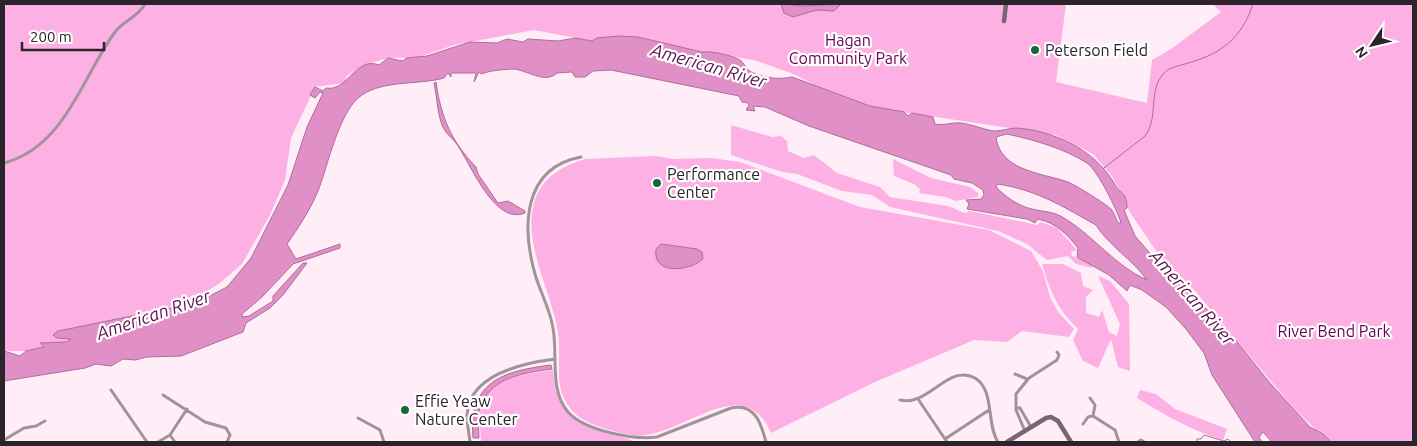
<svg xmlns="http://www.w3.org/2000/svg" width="1417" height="446" font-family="Ubuntu,sans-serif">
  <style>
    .green { fill: #fdb0e3 }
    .water { fill: #e18fc7; stroke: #ab6f98; fill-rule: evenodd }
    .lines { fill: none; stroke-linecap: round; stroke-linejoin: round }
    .stream { stroke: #ab6f98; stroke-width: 1 }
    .street { stroke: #a0949b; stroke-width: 3 }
    .secondary { stroke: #786772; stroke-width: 4.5 }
    .poi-dot { fill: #186737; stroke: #fff; stroke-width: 2 }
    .labels { text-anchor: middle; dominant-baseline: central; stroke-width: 4.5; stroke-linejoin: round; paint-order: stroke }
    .park-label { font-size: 16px; fill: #670053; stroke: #fff }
    .poi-label { font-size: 16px; fill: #2d232a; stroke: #fff; text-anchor: start }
    .water-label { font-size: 18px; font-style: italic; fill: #5c134a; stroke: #fff }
  </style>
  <rect width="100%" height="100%" fill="#ffedf8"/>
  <!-- green -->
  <path class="green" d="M4,4h1062l-10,78 91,21 5,-43 19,-11 50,-37 -8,-8h200v438h-85l-36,-36 -97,-115 -34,-33 -30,-44 -19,-38 -19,-22 -37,-19 -180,-27 -54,-19 -26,-14 -42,-15 -52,-8 -64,-15 -20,-1 -21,2 -5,3 -58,-11 -80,15 -35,12 -31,1 -27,8 -14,10 -3,7 -29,4 -24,51 -6,42 -15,35 -28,49 -22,19 -27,17 -58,18 -50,22 -51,11h-30z
    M731,125l41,12 9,-1 6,5 1,10 16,7 10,-3 23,18 43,14 10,10 58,9 17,7 5,-2 67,14 4,-3 16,6 20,22 -6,2 1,4 19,7 1,5 -16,-4 -8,-8 -21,4 -20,-16 -29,-13 -108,-24 -18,-12 -30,-4 -45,-17 -15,-2 -51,-17z
    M656,156l17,3 38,-1 29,4 120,45 129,23 42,21 12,20 7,26 8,15 16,17 -5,8 -47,-6 -15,11 -33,-2 -99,42 -104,51c-26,-60 -81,-4 -125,2 -14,3 -50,-8 -62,-15 -10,-5 -18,-16 -22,-26 -6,-19 -1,-41 -4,-61 -5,-39 -39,-95 -22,-136 9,-22 28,-31 49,-38z
    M893,159l38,19 39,9 8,6v4l-22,4 -11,-4 -26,-4 1,-4 -6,-5 -20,-8z
    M1042,264h21l18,9 2,13 10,4 -7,7v16l13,4 3,-7 7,22 8,4 3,-12 -22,-48 12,5 19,23 1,67 -12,-4 -7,-28 -13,29 -15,-7 -10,-21 5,-11c-22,-22 -27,-36 -36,-65z
    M553,370c3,42 21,55 60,65 7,2 17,3 21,7h-153c0,-9 -2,-18 -2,-27 2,-36 46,-41 74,-45z
    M1140,390l16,4 19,15 52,20 -4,11c-31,-9 -58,-25 -86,-42z"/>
  <!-- water -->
  <path class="water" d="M781,4l23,2 37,-2 -7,7 -17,-1 -24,7 -9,-4z
    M618,36l20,1 64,15c10,-1 29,3 38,8 3,2 5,6 7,9 10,9 33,11 45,8l78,29 34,6 4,4 4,-3 21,4 2,7c7,2 18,-2 26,-1 10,1 27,8 34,8 7,0 14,-3 22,-3 38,3 78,22 97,55 6,12 13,8 13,25l-3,2 11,26 26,30 18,14 55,58 36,45 40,44 13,7 8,8h-59l-9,-10 -4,5 3,5h-7l-43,-67 -8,-22 -18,-24 -20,-22 -24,-17 -12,-5 -3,6 -18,-16 -32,-18 1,-9c-11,-14 -22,-25 -40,-29l-3,4 -8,-4 -60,-10 2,-5 -3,-4 15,-1 3,-4 -1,-5 -11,-7 -18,-4 -3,-4 -142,-49 -44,-19 -12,-1 2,5 -9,-1 3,-5 -1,-2 -6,-1 -3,-6 -128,-26 -18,1 -8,6h-10l-3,-5 -15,1c-12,12 -31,-4 -45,-4 -11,1 -20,1 -31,5l-2,-2 -5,10 2,-9h-25v4l-3,-4 -4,5c-25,7 -60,2 -82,17 -23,15 -34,71 -44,96 -8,19 -19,36 -31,53l9,15 44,-15v4l-47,16 -31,33 -20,17v3l7,-1 24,-15v-5l30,-33h4l-24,32 -13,13 -24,15 -3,9 -62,24 -34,1 -12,3 -12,-1 -12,7 -15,-2 -11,4 -81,13v-30l16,5 6,-5 18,-4 -4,-4 26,-1 5,-3 -14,-1 -4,-3 5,-4 138,-28 31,-16 24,-29 37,-73 19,-58 16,-34 -3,-1 -5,6 -5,-3 5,-8 8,4 3,-3c22,4 29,-32 53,-23l9,-7 15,3 3,-3 21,-2 43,-14 27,1 10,-4 16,3 5,-3 30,2 17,-3 17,3 5,-3zM1007,134c27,6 56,14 80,29 11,8 30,47 34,60h-3c-2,-4 -4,-11 -7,-14 -5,-5 -38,-26 -46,-28 -25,-8 -65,-11 -69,-44zM998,184c39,6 64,22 98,41 13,21 36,34 51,55 -32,-14 -53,-44 -83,-62 -11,-7 -20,-6 -32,-9 -14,-3 -26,-12 -36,-22z
    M436,82c5,35 15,59 40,85l2,7 20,29 10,-2 17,10v2c-31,13 -55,-51 -69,-70 -5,-6 -11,-10 -14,-18 -5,-14 -5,-28 -8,-42z
    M661,244l36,5 5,3 1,7c-13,12 -51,17 -47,-10z
    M551,365l1,4c-29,4 -65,9 -73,42 -2,8 0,18 0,27h-6c-5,-56 29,-67 78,-73z"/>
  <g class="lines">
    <!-- stream -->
    <path class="stream" d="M1104,168l41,-32c14,-19 3,-44 18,-62 6,-7 16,-8 25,-11 33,-9 54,-25 65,-59
      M1197,442v-3h4l3,-4 20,6 4,-2 3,3"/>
    <!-- street -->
    <path class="street" d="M581,157c-59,11 -59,71 -46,117 5,18 15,35 18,54 5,27 -4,62 15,84 17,19 66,28 89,25l74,-29c24,-5 30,15 35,34
      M4,163c61,-16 78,-86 111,-131 8,-11 23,-15 30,-28
      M1015,374l12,5
      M111,390l36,52
      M163,395l42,27 21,6 4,7 -3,7
      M918,399l29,43
      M900,400c29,7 48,-37 75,-22 20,12 11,46 23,64
      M1017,408h3l11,19
      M1093,416l22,14 4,12
      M358,418l22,12 4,12
      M1083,424l5,-7 5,-1 2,-11 -5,-7
      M1025,431l-9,-21v-16l13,-16 28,-18 2,-5 -2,-3
      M170,435l5,7
      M945,439l44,-29
      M4,440l20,-12 12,-2 9,-5
      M158,442l12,-7 17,-26
      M470,442c-1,-9 -3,-18 -3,-27 2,-41 57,-52 88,-56
      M1138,442l3,-2 3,2"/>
    <!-- secondary -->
    <path class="secondary" d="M1004,21l2,-17
      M1007,442l39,-24 5,-1 7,4 13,21"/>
  </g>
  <!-- markers -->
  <g class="poi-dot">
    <circle cx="1035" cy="50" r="5"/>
    <circle cx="657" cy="183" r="5"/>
    <circle cx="405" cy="410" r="5"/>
  </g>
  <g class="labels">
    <!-- park labels -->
    <g class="park-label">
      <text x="848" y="40">Hagan<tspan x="848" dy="18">Community Park</tspan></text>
      <text x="1334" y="331">River Bend Park</text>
    </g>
    <!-- poi labels -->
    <g class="poi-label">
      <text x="1045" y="50">Peterson Field</text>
      <text x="667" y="174">Performance<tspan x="667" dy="18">Center</tspan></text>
      <text x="415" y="401">Effie Yeaw<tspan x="415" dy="18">Nature Center</tspan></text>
    </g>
    <!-- water labels -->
    <g class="water-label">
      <text transform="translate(709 65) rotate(16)">American River</text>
      <text transform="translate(1193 297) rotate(49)">American River</text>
      <text transform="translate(153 314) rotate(-19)">American River</text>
    </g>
  </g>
  <!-- border -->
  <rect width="1417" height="446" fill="none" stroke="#2d232a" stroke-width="10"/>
  <!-- north arrow -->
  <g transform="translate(1372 45) rotate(235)" stroke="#ffffff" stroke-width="4" paint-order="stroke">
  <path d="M0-4L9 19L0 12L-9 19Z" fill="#2d232a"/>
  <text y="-8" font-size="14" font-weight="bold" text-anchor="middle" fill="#2d232a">N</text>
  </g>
  <!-- scale -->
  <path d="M22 42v8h82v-8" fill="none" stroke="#2d232a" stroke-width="2.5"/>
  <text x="30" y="42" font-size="15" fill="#2d232a" stroke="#ffffff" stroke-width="4" paint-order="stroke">200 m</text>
</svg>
